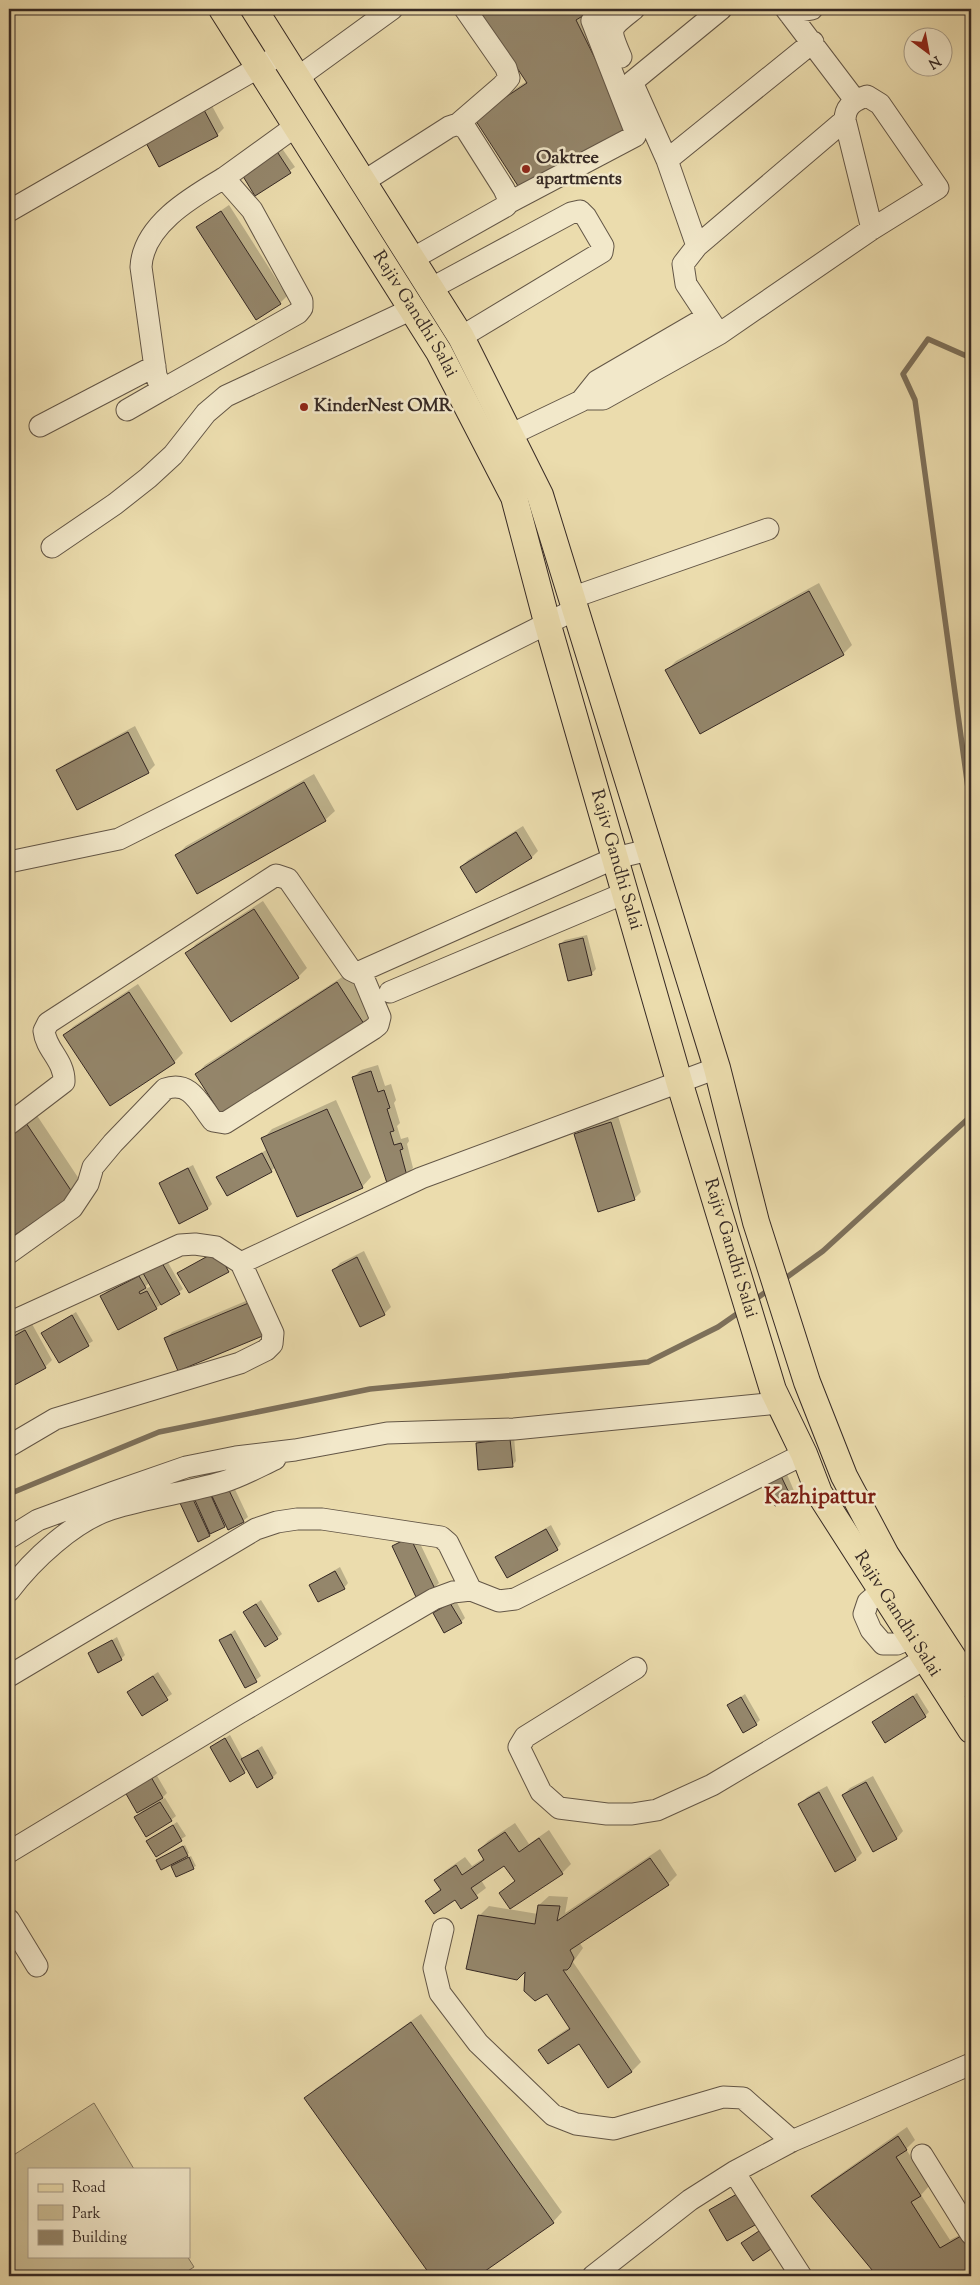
<svg xmlns="http://www.w3.org/2000/svg" width="980" height="2285" font-family="'Sorts Mill Goudy',serif">
  <style>
    .green { fill: #ccbe96; stroke: #81745d }
    .shadow { fill: #0003; fill-rule: evenodd }
    .lines { fill: none; stroke-linecap: round; stroke-linejoin: round }
    .stream { stroke: #7d705a; stroke-width: 5.5 }
    .building { fill: #94866b; stroke: #362924 }
    .minor-casing { stroke: #635646; stroke-width: 23 }
    .major-casing { stroke: #362924; stroke-width: 28 }
    .minor { stroke: #f2e8ca; stroke-width: 21 }
    .major { stroke: #ebdcad; stroke-width: 26 }
    .poi-dot { fill: #8f2418; stroke: #f2e8ca; stroke-width: 2 }
    .labels { text-anchor: middle; dominant-baseline: central; stroke-width: 5; stroke-linejoin: round; paint-order: stroke }
    .poi-label { font-size: 18px; font-weight: bold; fill: #362924; stroke: #f2e8ca; text-anchor: start }
    .street-label { font-size: 18px; fill: #362924; stroke: #f2e8ca }
    .district-label { font-size: 22px; font-weight: bold; fill: #7a1f14; stroke: #f2e8ca }
  </style>
  <rect width="100%" height="100%" fill="#ebdcad"/>
  <filter id="stains"><feTurbulence type="fractalNoise" baseFrequency=".004" numOctaves="4"/><feColorMatrix values="0 0 0 0 .2 0 0 0 0 .09 0 0 0 0 .02 0 0 0 .5 -.17"/></filter>
  <radialGradient id="worn" r=".72"><stop offset=".6" stop-color="#630" stop-opacity="0"/><stop offset="1" stop-color="#630" stop-opacity=".3"/></radialGradient>
  <!-- green -->
  <path class="green" d="M94,2103l40,66h-105v87h158l7,11 -14,9h-171v-118z"/>
  <!-- shadow -->
  <path class="shadow" d="M479,9h112l46,108 -152,-8 42,-28z
    M211,104l13,24 -7,7 -71,6z
    M281,147l14,20 -39,27 -14,-21z
    M229,205l58,91 -7,7 -83,-76z
    M819,583l33,62 -9,9 -176,16 9,-9z
    M135,726l20,39 -7,7 -90,-2 7,-6z
    M314,774l21,37 -10,9 -128,72 -20,-37 9,-9z
    M523,826l15,25 -6,6 -71,10 7,-7z
    M263,901l44,67 -9,9 -111,-23 9,-10z
    M587,935l9,34 -5,5 -31,-30 5,-4z
    M347,974l27,43 -9,9 -169,49 9,-10z
    M138,984l45,69 -9,9 -110,-27 10,-9z
    M378,1065l7,21 6,-2 5,16 -2,3 6,20 -3,3 4,13 7,-2 1,4 -2,3 6,24 -7,7 -52,-98 7,-7z
    M336,1100l35,77 -9,10 -86,-21 -5,5 -53,7 50,-29 -5,-10 9,-10z
    M36,1114l47,71 -9,9 -65,44v-106z
    M618,1116l23,76 -7,7 -59,-65 7,-7z
    M193,1165l19,39 -4,4 -47,-25 4,-4z
    M222,1247l10,19 -43,26 -10,-19z
    M364,1251l27,56 -7,7 -50,-44 6,-7z
    M166,1259l17,30 -27,19 -54,-12 7,-7zM150,1282l2,4 -9,4h-1z
    M258,1296l13,31 -105,11 6,-6z
    M76,1312l17,29 -33,21 -17,-29z
    M32,1324l20,36 -7,7 -35,19 -1,-49z
    M514,1436l2,25 -4,5 -35,-23 4,-4z
    M786,1472l9,21 -4,5 -24,-15z
    M232,1483l16,34 -5,4 -16,3 -29,16 -17,-37z
    M551,1525l10,19 -4,5 -61,9z
    M415,1533l24,50 -5,5 -41,-42z
    M340,1567l8,16 -4,5 -34,-3z
    M455,1599l10,19 -4,4 -26,-9z
    M261,1600l21,34 -5,4 -33,-26z
    M235,1630l26,46 -15,11 -26,-46z
    M117,1637l8,18 -4,4 -31,-6z
    M158,1672l14,22 -30,21 -14,-23z
    M917,1693l12,19 -4,4 -51,6z
    M745,1694l15,26 -4,4 -27,-19z
    M230,1735l13,24 19,-13 15,27 -4,4 -25,-9 -4,4 -33,-25z
    M156,1774l11,19 -8,8 6,-3 11,18 -5,4 -35,-3 7,-7 -17,-18z
    M873,1776l30,55 -6,7 -24,12 -30,-55 7,-7z
    M827,1786l35,67 -6,6 -56,-55 7,-7z
    M177,1822l9,14 -30,19 -8,-14z
    M515,1823l14,21 20,-14 22,34 -9,9 -62,20 16,-13 -11,-16 -24,16 5,8 -25,19 -6,-9 -28,3 14,-13 -5,-8 9,-9 20,-14 7,9 12,-8 -5,-8 9,-9z
    M185,1845l4,8 -9,6 1,1 10,-4 5,10 -20,9 -5,-12 -14,-3z
    M660,1849l17,26 -9,9 -89,58 4,6 -10,14 68,100 -9,9 -24,16 -29,-45 -39,8 9,-9 21,-14 -23,-35 -68,-76 10,-10 49,8 1,-9 10,-9 19,1 -3,16z
    M421,2014l141,198 -9,10 -77,54h-44l-126,-177 9,-10z
    M907,2127l8,13 -9,9 23,37 -8,9 29,45 21,-11v47h-92l-66,-80 9,-9z
    M742,2190l17,30 -32,20 -16,-30z"/>
  <g class="lines">
    <!-- stream -->
    <path class="stream" d="M971,358l-43,-19 -25,35 12,26 56,410
      M783,1280l40,-29 148,-135
      M752,1302l19,-14
      M9,1494l150,-62 211,-43 278,-27 70,-35 23,-16"/>
  </g>
  <!-- building -->
  <path class="building" d="M478,9h116l-18,11 53,107 -109,62 -46,-71 53,-35z
    M204,110l14,26 -59,31 -14,-26z
    M276,150l15,23 -36,23 -14,-23z
    M221,211l60,93 -25,16 -60,-93z
    M809,591l35,64 -144,79 -35,-64z
    M128,732l21,41 -72,37 -21,-40z
    M304,782l22,39 -129,73 -22,-39z
    M516,832l16,26 -56,35 -16,-26z
    M254,909l45,69 -68,44 -46,-69z
    M583,938l9,37 -24,6 -9,-37z
    M337,982l29,45 -142,92 -29,-45z
    M129,992l46,71 -65,43 -47,-71z
    M371,1071l7,21 6,-2 6,18 -3,1 7,22 -4,1 4,13 7,-2 2,6 -3,1 7,26 -20,7 -35,-106z
    M327,1109l36,79 -66,29 -36,-79z
    M611,1122l24,78 -37,12 -24,-78z
    M26,1123l48,72 -65,44v-105z
    M262,1153l10,19 -45,24 -11,-19z
    M188,1168l20,41 -29,15 -20,-41z
    M217,1251l12,21 -40,21 -12,-20z
    M357,1257l28,58 -25,12 -28,-57z
    M162,1263l18,31 -19,11 -18,-32z
    M139,1276l7,12 -7,4 1,2 7,-3 10,18 -39,21 -18,-34z
    M251,1302l14,33 -87,36 -14,-33z
    M72,1315l17,31 -30,17 -18,-30z
    M25,1330l21,38 -37,20v-49z
    M510,1439l3,28 -35,3 -2,-27z
    M781,1476l11,23 -17,7 -10,-23z
    M227,1486l17,36 -16,8 -17,-36z
    M209,1491l16,36 -15,7 -16,-36z
    M192,1497l18,39 -12,6 -18,-39z
    M546,1529l12,21 -51,28 -12,-21z
    M410,1537l25,52 -19,8 -24,-51z
    M335,1571l10,18 -27,13 -9,-17z
    M450,1603l12,20 -18,10 -11,-20z
    M256,1604l22,35 -13,8 -22,-35z
    M231,1634l26,48 -12,6 -26,-48z
    M112,1640l10,20 -24,13 -10,-20z
    M153,1676l15,24 -26,16 -15,-24z
    M913,1696l13,21 -41,26 -13,-21z
    M741,1697l16,28 -14,8 -16,-28z
    M225,1738l20,35 -15,9 -20,-35z
    M258,1750l15,28 -16,10 -16,-29z
    M151,1777l12,21 -26,15 -12,-21z
    M866,1782l31,57 -24,13 -31,-57z
    M819,1792l37,68 -21,12 -37,-68z
    M160,1802l12,19 -26,16 -12,-20z
    M173,1825l9,16 -26,16 -10,-16z
    M505,1832l14,20 20,-14 24,36 -53,35 -11,-16 16,-12 -11,-15 -33,22 7,10 -17,11 -6,-9 -21,14 -9,-13 16,-11 -7,-10 22,-15 6,10 22,-15 -6,-10z
    M183,1846l5,10 -27,14 -5,-10z
    M189,1857l5,12 -18,8 -5,-11z
    M650,1858l19,27 -99,65 4,8 -4,9 -3,3h-4l69,102 -24,16 -29,-44 -31,20 -10,-14 32,-21 -23,-35 -12,7 -11,-10 1,-19 -8,8 -51,-11 12,-54 57,9 3,-19 22,1 -3,15z
    M411,2022l143,201 -76,53h-47l-127,-178z
    M898,2136l9,14 -11,7 25,39 -10,6 29,46 21,-12 10,17v23h-94l-66,-80z
    M737,2194l18,31 -28,16 -18,-31z
    M762,2229l12,18 -21,14 -12,-18z"/>
  <g class="lines">
    <!-- minor casing -->
    <g class="minor-casing">
      <path id="minor" d="M786,9l69,91
        M789,13l23,-4
        M621,57c-13,-30 -12,-28 13,-48
        M297,78l95,-69
        M458,124l44,-38 7,-8 -3,-10 -41,-59
        M667,160l-35,-78 89,-73
        M224,178l28,32 50,91v7l-4,5 -131,74 -8,-4 -3,-8 -15,-108c2,-42 51,-70 83,-89z
        M224,178l72,-52
        M363,182l86,-55 9,-3 8,5 38,60 4,9 -2,8 -94,53
        M508,203l127,-67v-5l-43,-110 13,-12
        M9,211l264,-152
        M697,246l-30,-86 146,-118
        M430,289l141,-76 9,-2 6,6 17,29 -1,6 -141,85
        M719,334l-33,-50 -3,-20 14,-18 148,-126
        M584,399h19l116,-65 153,-105 66,-41 -58,-84 -13,-8c-13,4 -22,10 -22,24l27,109
        M127,410l40,-23
        M40,426l115,-60
        M510,435l71,-34 16,-20 110,-64
        M52,547l63,-43 33,-26 25,-23 33,-42 20,-17 186,-87
        M571,598l197,-69
        M9,862l110,-23 455,-229
        M390,992l235,-99
        M9,1124l55,-42c1,-21 -18,-32 -20,-51l4,-8 228,-148 12,4 63,91 6,3 258,-115 34,-8
        M9,1253l63,-45 16,-24 5,-17 20,-24 52,-54c25,-9 34,14 48,32l12,2 148,-94 5,-4 2,-8 -19,-45
        M241,1263l180,-85 296,-110
        M9,1323l171,-78 15,-1 21,3 25,16 32,70 -1,11 -6,6 -26,13 -185,56 -46,27
        M9,1538l29,-18 76,-28 72,-25 50,-10 59,-7 92,-17 127,-4 264,-26
        M9,1591c23,-31 65,-70 102,-82 37,-12 75,-16 112,-27 17,-5 35,-15 52,-23
        M881,1591l-13,11 -4,12 7,16 12,14h14l14,-6
        M636,1668l-111,69 -6,10 22,45 18,16 48,6h25l25,-4 55,-25 212,-126
        M9,1676l247,-147 21,-7 20,-3h25l119,18 7,6 23,47
        M9,1852l230,-139 195,-114 19,-7 18,-2 28,11 16,-2 289,-145
        M9,1920l28,46
        M443,1929l-9,39 6,25 38,50 75,72 23,9 38,5 109,-32 20,1 49,43
        M922,2155l49,79
        M734,2172l67,104
        M593,2276l97,-76 44,-28 58,-31 179,-77"/>
    </g>
    <!-- major casing -->
    <g class="major-casing">
      <g id="major">
        <path id="s1" d="M222,9l217,343 75,145 33,125 132,459 94,309 31,64 15,39 152,237"/>
        <path d="M254,9l207,328 79,158 177,573 39,154 51,160 37,94 42,79 85,130"/>
      </g>
    </g>
    <!-- minor -->
    <use href="#minor" class="minor"/>
    <!-- major -->
    <use href="#major" class="major"/>
  </g>
  <!-- markers -->
  <g class="poi-dot">
    <circle cx="526" cy="169" r="5"/>
    <circle cx="304" cy="407" r="5"/>
  </g>
  <g class="labels">
    <!-- poi labels -->
    <g class="poi-label">
      <text x="536" y="159">Oaktree<tspan x="536" dy="21">apartments</tspan></text>
      <text x="314" y="407">KinderNest OMR</text>
    </g>
    <!-- street labels -->
    <g class="street-label">
      <text stroke="none"><textPath href="#s1" startOffset="361">Rajiv Gandhi Salai</textPath></text>
      <text stroke="none"><textPath href="#s1" startOffset="946">Rajiv Gandhi Salai</textPath></text>
      <text stroke="none"><textPath href="#s1" startOffset="1351">Rajiv Gandhi Salai</textPath></text>
      <text stroke="none"><textPath href="#s1" startOffset="1756">Rajiv Gandhi Salai</textPath></text>
    </g>
    <!-- district labels -->
    <g class="district-label">
      <text x="820" y="1498">Kazhipattur</text>
    </g>
  </g>
  <!-- margin -->
  <rect width="980" height="2285" fill="none" stroke="#ebdcad" stroke-width="30"/>
  <rect x="10" y="10" width="960" height="2265" fill="none" stroke="#362924" stroke-width="2.5"/>
  <rect x="15" y="15" width="950" height="2255" fill="none" stroke="#362924"/>
  <!-- legend -->
  <rect x="28" y="2168" width="162" height="90" fill="#f2e8ca" stroke="#a79c88"/>
  <rect x="38" y="2184" width="25" height="8" fill="#ebdcad" stroke="#a79c88"/>
  <text x="72" y="2192" font-size="15" fill="#362924">Road</text>
  <rect x="38" y="2205" width="25" height="15" fill="#ccbe96" stroke="#a79c88"/>
  <text x="72" y="2218" font-size="15" fill="#362924">Park</text>
  <rect x="38" y="2230" width="25" height="15" fill="#94866b" stroke="#a79c88"/>
  <text x="72" y="2242" font-size="15" fill="#362924">Building</text>
  <!-- north arrow -->
  <g transform="translate(928 52) rotate(148)"><circle r="24" fill="#f2e8ca" stroke="#a79c88"/>
  <path d="M0-4L9 19L0 12L-9 19Z" fill="#8f2418"/>
  <text y="-8" font-size="14" font-weight="bold" text-anchor="middle" fill="#362924">N</text>
  </g>
  <rect width="100%" height="100%" filter="url(#stains)"/>
  <rect width="100%" height="100%" fill="url(#worn)"/>
</svg>
